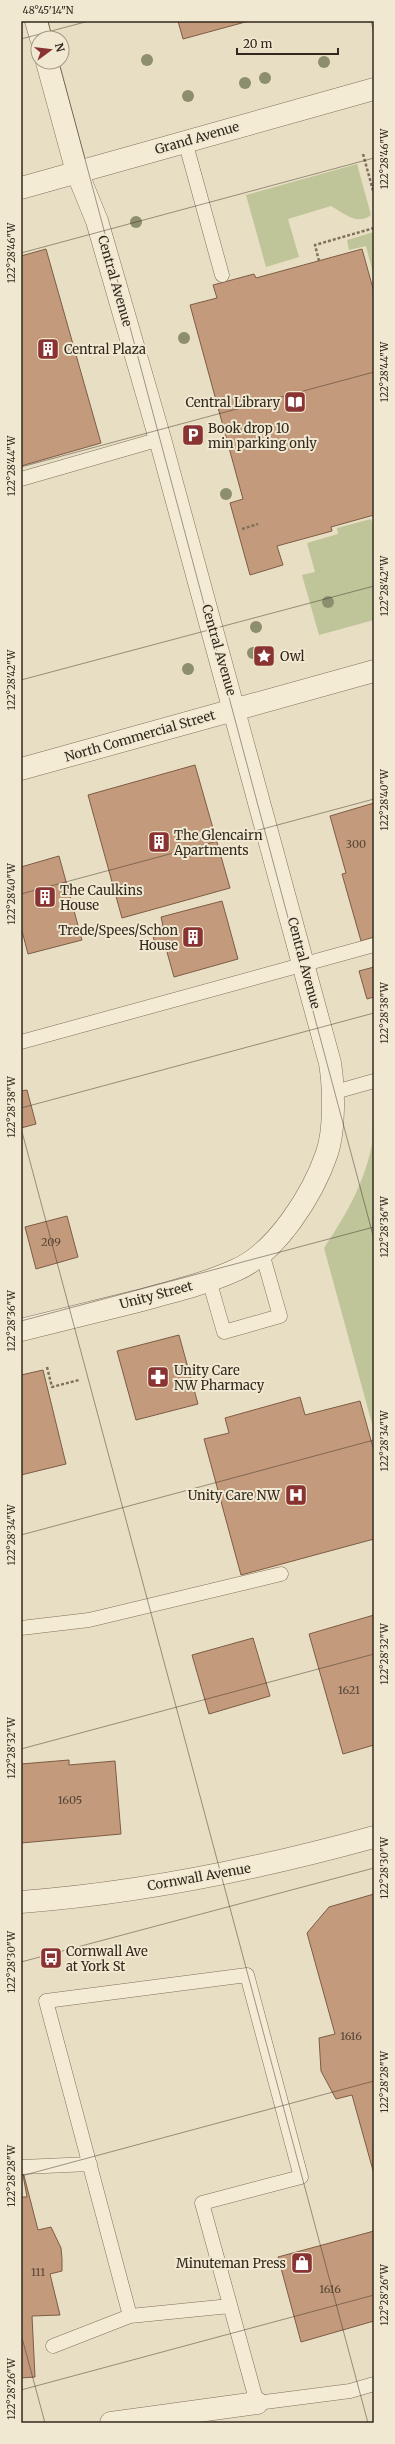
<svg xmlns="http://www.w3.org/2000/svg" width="395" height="2444" font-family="Merriweather,serif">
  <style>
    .green { fill: #bfc598 }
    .building { fill: #c39b7c; stroke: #7d5c44 }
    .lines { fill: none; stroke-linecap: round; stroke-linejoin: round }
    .service-casing { stroke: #80705c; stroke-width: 15 }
    .minor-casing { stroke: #80705c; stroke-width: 23 }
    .tertiary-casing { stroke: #80705c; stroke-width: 23 }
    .path { stroke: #80705c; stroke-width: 2.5; stroke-dasharray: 3 2; stroke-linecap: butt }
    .service { stroke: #f4ebd5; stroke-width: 14 }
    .minor { stroke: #f4ebd5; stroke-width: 22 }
    .tertiary { stroke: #f4ebd5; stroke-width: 22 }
    .tree { fill: #8d8e6d }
    .ticks { fill: none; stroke: #32281e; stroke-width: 1; stroke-opacity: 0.45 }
    .labels { text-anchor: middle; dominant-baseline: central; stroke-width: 4; stroke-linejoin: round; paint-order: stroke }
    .number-label { font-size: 11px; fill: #564536 }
    .street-label { font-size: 13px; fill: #32281e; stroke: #f1e8d1 }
    .poi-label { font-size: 13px; fill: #32281e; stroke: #f1e8d1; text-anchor: start }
    .neatline { fill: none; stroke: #32281e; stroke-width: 1.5 }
    .ticks-label { font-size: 10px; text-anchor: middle; fill: #32281e }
  </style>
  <rect width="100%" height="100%" fill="#e8dec3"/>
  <!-- green -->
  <path class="green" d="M357,164l14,51c-14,11 -27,-2 -40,-9l-43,13 11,38 -33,10 -20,-72z
    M374,232v45l-8,-31 -17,4 -2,-10z
    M371,519l3,10v91l-55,15 -17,-60 13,-3 -8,-29 31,-9 -1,-6z
    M374,1113v318l-50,-183c20,-30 39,-62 47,-99 3,-11 0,-25 3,-36z"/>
  <!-- building -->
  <path class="building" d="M178,21h71l-66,18z
    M46,249l55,194 -80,23v-210z
    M362,249l12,43v223l-43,12 1,4 -55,15 6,19 -33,10 -20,-72 13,-4 -53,-194 27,-7 -4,-13 41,-11 2,4z
    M195,765l35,123 -108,30 -34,-123z
    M374,803v134l-13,4 -19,-67 4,-1 -16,-57z
    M59,856l23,84 -54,14 -7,-27v-60z
    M222,901l16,58 -64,18 -9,-32 -9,2 -5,-18 12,-3 -2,-9z
    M374,967v30l-7,2 -8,-28z
    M27,1090l9,34 -15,4v-37z
    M67,1216l11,41 -42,12 -11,-42z
    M179,1335l19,69 -62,16 -19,-69z
    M43,1370l23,94 -45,11v-100z
    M300,1397l5,18 55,-14 14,50v88l-133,36 -37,-136 25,-6 -4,-15z
    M374,1615v130l-31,9 -34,-120z
    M253,1638l17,58 -61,18 -17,-59z
    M69,1760v5l46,-4 6,73 -100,9v-79z
    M374,1894v280l-22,-79 -16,4 -15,-28 -2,-33 16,-4 -28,-101 22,-26z
    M21,2164l17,66 13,-3 10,21 1,11v12l-12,3 10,41 -28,1 3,61 -14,1v-181h6z
    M374,2231v90l-73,21 -23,-85z"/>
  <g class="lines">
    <!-- service casing -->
    <g class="service-casing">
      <path id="service" d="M185,141l37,134
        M21,479l139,-40
        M21,1042l353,-97
        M335,1092l39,-11
        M209,1280l15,52 56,-16 -18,-63
        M21,1628l68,-8 192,-46
        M22,2167l68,-3
        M230,2306l-100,10 -84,-315 201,-26 54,202 -99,26 55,200 93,-12 24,-7
        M53,2346l77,-30"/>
    </g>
    <!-- minor casing -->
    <g class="minor-casing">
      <path id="minor" d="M36,21l5,17
        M21,188l353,-99
        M21,769l353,-98
        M21,1330c39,-10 78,-19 117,-29 33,-9 67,-17 98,-31 41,-18 77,-76 91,-117 8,-24 7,-65 3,-90l-170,-624 -63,-218 -20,-49 -30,-110
        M111,2423l146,-20"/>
    </g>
    <!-- tertiary casing -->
    <g class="tertiary-casing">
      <path id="tertiary" d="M21,1902c120,-9 237,-33 353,-65"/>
    </g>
    <!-- path -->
    <path class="path" d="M363,154l11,40
      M319,261l-4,-16 59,-17
      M374,515v1
      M242,529l16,-5
      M47,1367l5,20 27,-7"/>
    <!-- service -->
    <use href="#service" class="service"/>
    <!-- minor -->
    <use href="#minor" class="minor"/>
    <!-- tertiary -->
    <use href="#tertiary" class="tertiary"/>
  </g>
  <!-- trees -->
  <g class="tree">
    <circle cx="147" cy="60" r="6"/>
    <circle cx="324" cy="62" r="6"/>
    <circle cx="265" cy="78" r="6"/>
    <circle cx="245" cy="83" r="6"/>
    <circle cx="188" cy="96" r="6"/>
    <circle cx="136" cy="222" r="6"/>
    <circle cx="184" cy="338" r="6"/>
    <circle cx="226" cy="494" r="6"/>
    <circle cx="328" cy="602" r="6"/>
    <circle cx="256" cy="627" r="6"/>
    <circle cx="253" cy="653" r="6"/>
    <circle cx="188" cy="669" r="6"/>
  </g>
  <!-- ticks -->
  <path class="ticks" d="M48,21l4,17M371,21l3,12M21,39l68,-18M59,62l315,1177M21,253l353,-95M21,467l353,-95M21,680l353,-94M21,894l353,-95M21,1108l353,-95M21,1128l347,1295M21,1321l353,-94M21,1535l353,-95M21,1749l353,-95M21,1962l353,-94M21,2176l353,-95M21,2334l24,89M21,2390l353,-95"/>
  <!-- icons -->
  <defs>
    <g id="building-square" transform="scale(1.15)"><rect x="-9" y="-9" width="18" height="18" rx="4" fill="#893332" stroke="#f1e8d1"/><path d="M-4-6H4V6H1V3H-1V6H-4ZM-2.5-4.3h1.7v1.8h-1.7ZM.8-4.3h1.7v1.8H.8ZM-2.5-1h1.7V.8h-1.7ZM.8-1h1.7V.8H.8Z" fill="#fff"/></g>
    <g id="library-square" transform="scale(1.15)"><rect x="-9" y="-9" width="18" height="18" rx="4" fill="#893332" stroke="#f1e8d1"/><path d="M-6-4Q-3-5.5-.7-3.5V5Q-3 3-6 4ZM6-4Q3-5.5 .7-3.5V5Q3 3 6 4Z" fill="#fff"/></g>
    <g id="parking-square" transform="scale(1.15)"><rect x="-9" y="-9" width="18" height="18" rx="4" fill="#893332" stroke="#f1e8d1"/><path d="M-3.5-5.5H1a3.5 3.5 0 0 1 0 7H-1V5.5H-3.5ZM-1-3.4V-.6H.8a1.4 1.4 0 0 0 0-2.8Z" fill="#fff"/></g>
    <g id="sight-square" transform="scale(1.15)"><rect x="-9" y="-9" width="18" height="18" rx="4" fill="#893332" stroke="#f1e8d1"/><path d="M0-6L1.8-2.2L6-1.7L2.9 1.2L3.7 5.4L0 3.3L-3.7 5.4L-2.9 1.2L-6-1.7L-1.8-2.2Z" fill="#fff"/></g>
    <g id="pharmacy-square" transform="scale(1.15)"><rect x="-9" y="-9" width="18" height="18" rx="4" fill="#893332" stroke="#f1e8d1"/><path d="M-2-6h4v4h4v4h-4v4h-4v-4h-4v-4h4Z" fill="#fff"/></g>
    <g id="hospital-square" transform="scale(1.15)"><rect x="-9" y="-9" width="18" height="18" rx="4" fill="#893332" stroke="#f1e8d1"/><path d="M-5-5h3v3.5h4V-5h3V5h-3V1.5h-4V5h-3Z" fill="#fff"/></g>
    <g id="bus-square" transform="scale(1.15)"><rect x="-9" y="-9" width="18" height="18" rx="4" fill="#893332" stroke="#f1e8d1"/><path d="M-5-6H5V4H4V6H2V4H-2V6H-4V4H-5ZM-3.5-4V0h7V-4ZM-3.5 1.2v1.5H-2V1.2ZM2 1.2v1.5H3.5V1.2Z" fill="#fff"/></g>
    <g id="shop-square" transform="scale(1.15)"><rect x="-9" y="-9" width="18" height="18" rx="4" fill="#893332" stroke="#f1e8d1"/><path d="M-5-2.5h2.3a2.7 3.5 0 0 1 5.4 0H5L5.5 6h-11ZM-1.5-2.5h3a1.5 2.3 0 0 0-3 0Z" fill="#fff"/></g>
  </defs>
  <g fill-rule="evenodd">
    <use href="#building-square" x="48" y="349"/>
    <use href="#library-square" x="295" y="402"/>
    <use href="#parking-square" x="193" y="435"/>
    <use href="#sight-square" x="264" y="656"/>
    <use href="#building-square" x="159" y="842"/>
    <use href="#building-square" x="45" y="897"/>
    <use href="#building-square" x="193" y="937"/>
    <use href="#pharmacy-square" x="158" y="1377"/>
    <use href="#hospital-square" x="296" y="1495"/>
    <use href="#bus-square" x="51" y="1958"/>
    <use href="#shop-square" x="302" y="2263"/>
  </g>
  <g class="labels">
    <!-- number labels -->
    <g class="number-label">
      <text x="356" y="844">300</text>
      <text x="51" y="1242">209</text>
      <text x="349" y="1690">1621</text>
      <text x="70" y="1800">1605</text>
      <text x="351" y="2036">1616</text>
      <text x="38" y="2272">111</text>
      <text x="330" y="2289">1616</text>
    </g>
    <!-- street labels -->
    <g class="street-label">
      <text transform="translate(197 138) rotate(-16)">Grand Avenue</text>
      <text transform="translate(115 281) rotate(74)">Central Avenue</text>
      <text transform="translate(219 650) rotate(74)">Central Avenue</text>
      <text transform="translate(140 736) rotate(-16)">North Commercial Street</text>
      <text transform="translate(304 963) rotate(75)">Central Avenue</text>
      <text transform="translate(156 1295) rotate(-15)">Unity Street</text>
      <text transform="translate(199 1877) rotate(-10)">Cornwall Avenue</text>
    </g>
    <!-- poi labels -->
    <g class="poi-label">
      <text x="64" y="349">Central Plaza</text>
      <text x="280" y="402" text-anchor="end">Central Library</text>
      <text x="208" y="428">Book drop 10<tspan x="208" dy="15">min parking only</tspan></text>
      <text x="280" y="656">Owl</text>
      <text x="174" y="835">The Glencairn<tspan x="174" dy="15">Apartments</tspan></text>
      <text x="60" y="890">The Caulkins<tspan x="60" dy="15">House</tspan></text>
      <text x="178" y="930" text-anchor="end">Trede/Spees/Schon<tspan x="178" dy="15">House</tspan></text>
      <text x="174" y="1370">Unity Care<tspan x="174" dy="15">NW Pharmacy</tspan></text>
      <text x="280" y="1495" text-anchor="end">Unity Care NW</text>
      <text x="66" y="1951">Cornwall Ave<tspan x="66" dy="15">at York St</tspan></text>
      <text x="286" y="2263" text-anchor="end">Minuteman Press</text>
    </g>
  </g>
  <!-- border -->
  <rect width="395" height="2444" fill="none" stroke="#f1e8d1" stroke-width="44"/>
  <!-- north arrow -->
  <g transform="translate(50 50) rotate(75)"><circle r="19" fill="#f1e8d1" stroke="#a59b89"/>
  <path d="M0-3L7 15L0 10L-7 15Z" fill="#893332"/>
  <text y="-6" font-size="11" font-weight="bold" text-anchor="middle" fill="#32281e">N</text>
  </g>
  <!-- scale -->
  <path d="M237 48v6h101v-6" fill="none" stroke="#32281e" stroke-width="2"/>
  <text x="243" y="48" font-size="12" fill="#32281e" stroke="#f1e8d1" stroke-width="3" paint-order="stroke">20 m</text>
  <rect x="22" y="22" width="351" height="2400" class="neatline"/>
  <g class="ticks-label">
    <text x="48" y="14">48°45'14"N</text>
    <text transform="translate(384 159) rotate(-90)" y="4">122°28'46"W</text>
    <text transform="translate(11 253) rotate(-90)" y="4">122°28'46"W</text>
    <text transform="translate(384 372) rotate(-90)" y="4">122°28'44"W</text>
    <text transform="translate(11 466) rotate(-90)" y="4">122°28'44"W</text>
    <text transform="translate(384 586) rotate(-90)" y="4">122°28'42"W</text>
    <text transform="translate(11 680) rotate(-90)" y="4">122°28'42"W</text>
    <text transform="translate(384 800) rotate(-90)" y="4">122°28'40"W</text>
    <text transform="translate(11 894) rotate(-90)" y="4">122°28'40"W</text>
    <text transform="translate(384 1013) rotate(-90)" y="4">122°28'38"W</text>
    <text transform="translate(11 1107) rotate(-90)" y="4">122°28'38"W</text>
    <text transform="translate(384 1227) rotate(-90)" y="4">122°28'36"W</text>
    <text transform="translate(11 1321) rotate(-90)" y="4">122°28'36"W</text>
    <text transform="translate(384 1441) rotate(-90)" y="4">122°28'34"W</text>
    <text transform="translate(11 1535) rotate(-90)" y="4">122°28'34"W</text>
    <text transform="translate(384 1654) rotate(-90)" y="4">122°28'32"W</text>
    <text transform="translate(11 1748) rotate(-90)" y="4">122°28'32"W</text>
    <text transform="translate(384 1868) rotate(-90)" y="4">122°28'30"W</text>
    <text transform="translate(11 1962) rotate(-90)" y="4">122°28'30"W</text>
    <text transform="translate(384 2082) rotate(-90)" y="4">122°28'28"W</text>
    <text transform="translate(11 2176) rotate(-90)" y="4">122°28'28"W</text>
    <text transform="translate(384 2295) rotate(-90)" y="4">122°28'26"W</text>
    <text transform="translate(11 2389) rotate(-90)" y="4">122°28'26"W</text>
  </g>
</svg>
